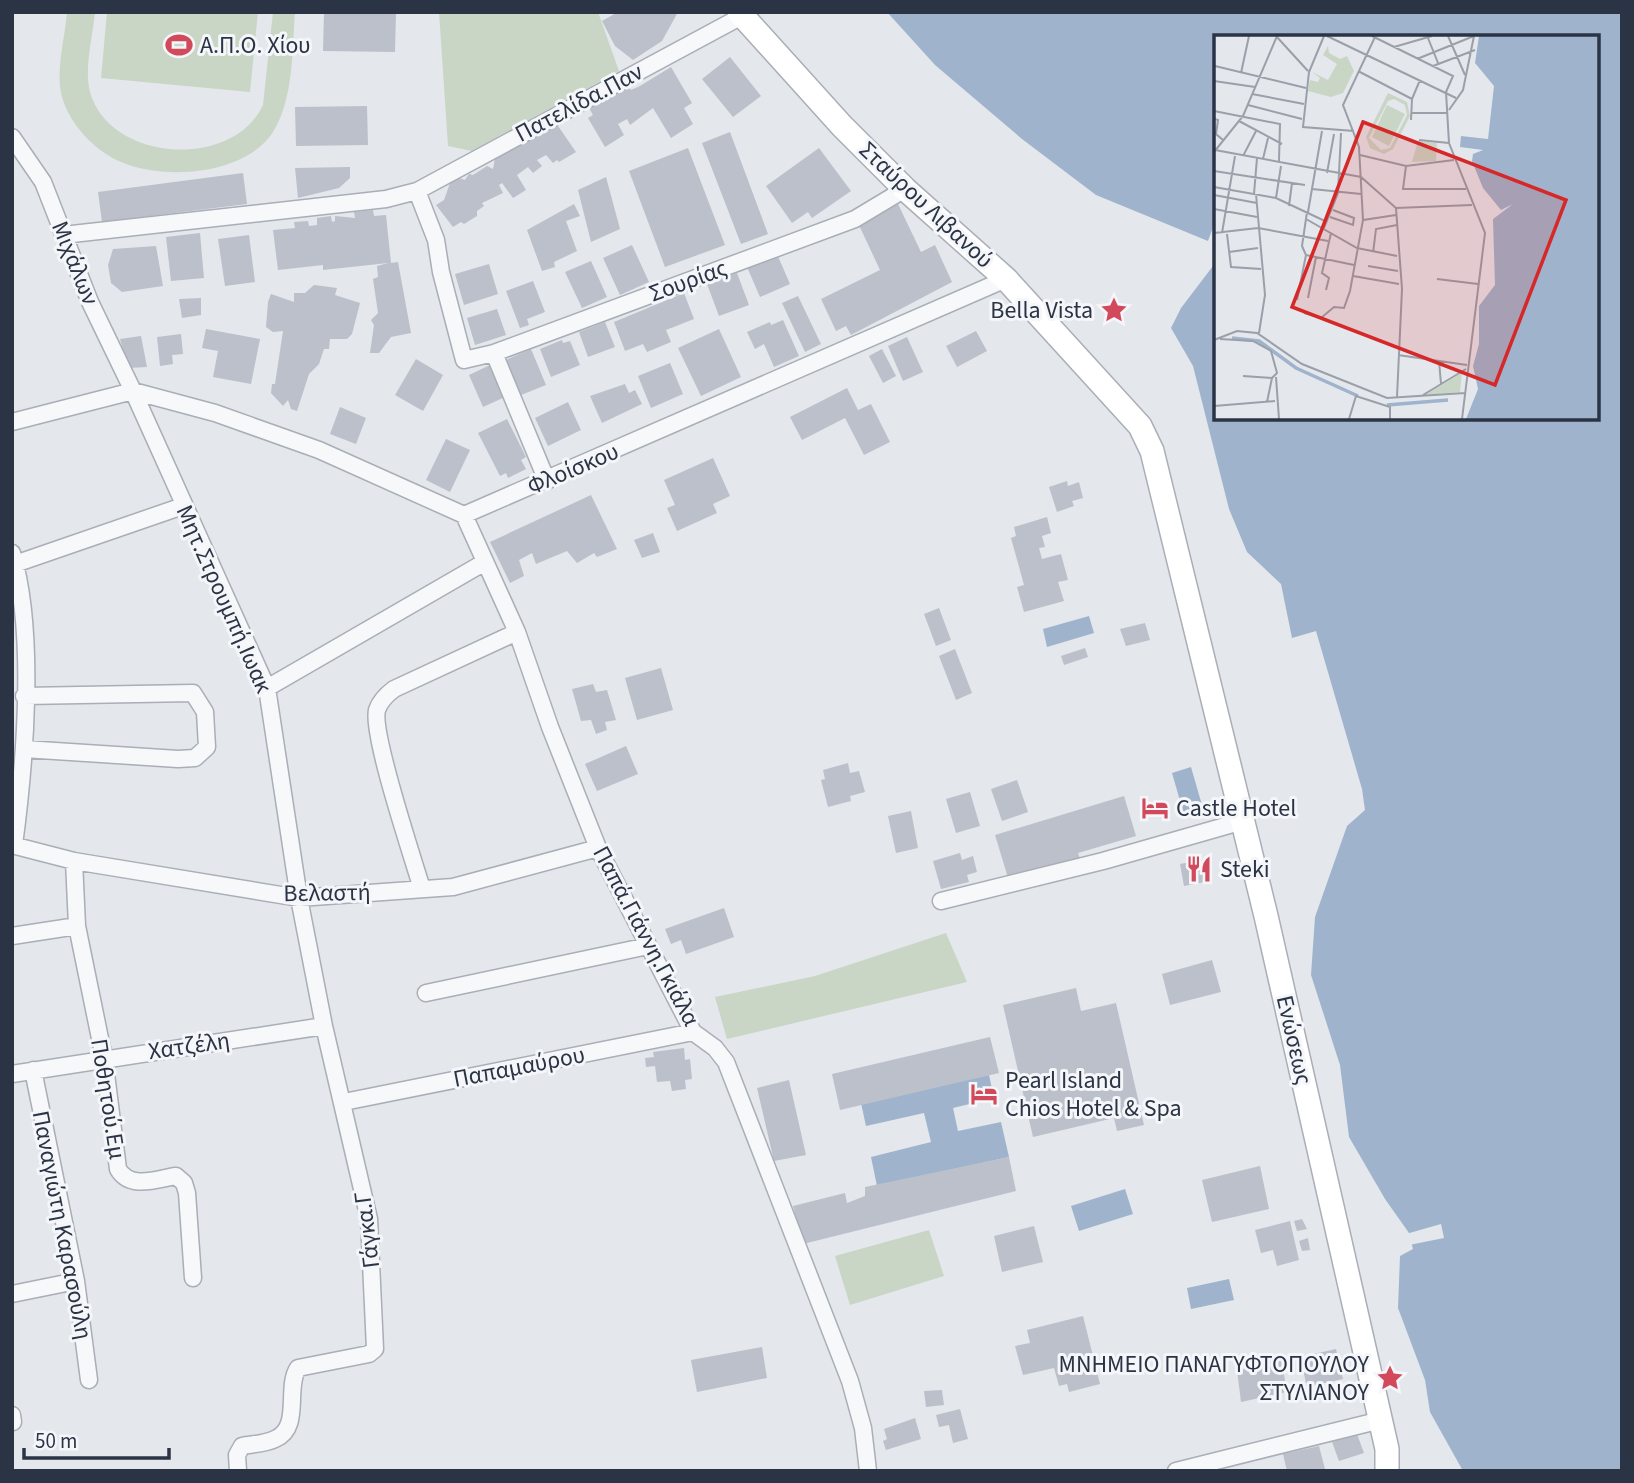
<svg xmlns="http://www.w3.org/2000/svg" width="1634" height="1483" font-family="'Source Sans 3',sans-serif">
  <style>
    .green { fill: #c9d6c5 }
    .water { fill: #9fb4cc }
    .pier { fill: #e4e7ec }
    .building { fill: #bbc0ca }
    .lines { fill: none; stroke-linecap: round; stroke-linejoin: round }
    .street-casing { stroke: #a9aeb7; stroke-width: 19 }
    .secondary-casing { stroke: #a9aeb7; stroke-width: 26 }
    .street { stroke: #f7f8fa; stroke-width: 16 }
    .secondary { stroke: #fff; stroke-width: 23 }
    .labels { text-anchor: middle; dominant-baseline: central; stroke-width: 6; stroke-linejoin: round; paint-order: stroke }
    .poi-label { font-size: 24px; fill: #2b3445; stroke: #f4f6f9; text-anchor: start }
    .street-label { font-size: 24px; fill: #2b3445; stroke: #f4f6f9 }
    .inset-river { fill: none; stroke: #9fb4cc; stroke-width: 3.5 }
    .inset-road { fill: none; stroke: #9a9fa9; stroke-width: 2 }
    .view { fill: #d62828; fill-opacity: 0.15; stroke: #d62828; stroke-width: 3.5 }
    .inset-edge { fill: none; stroke: #2b3445; stroke-width: 3.5 }
  </style>
  <rect width="100%" height="100%" fill="#e4e7ec"/>
  <!-- green -->
  <path class="green" d="M67,12h28c-2,25 -13,62 -3,86 25,65 142,70 171,7l10,-93h22c-3,38 -1,86 -22,120 -28,43 -107,49 -152,30 -26,-11 -51,-37 -59,-65 -7,-25 3,-59 5,-85z
    M107,12h151l-8,80 -149,-14z
    M439,12h159l21,59 -147,80 -24,-5z
    M946,933l21,49 -240,57 -12,-42 100,-21z
    M929,1230l15,46 -94,29 -15,-49z"/>
  <!-- water -->
  <path class="water" d="M887,12h735v1459h-159l-33,-59 -5,-32 -27,-72 2,-52 13,-7 -4,-16 -24,-34 -36,-62 -9,-72 -29,-90 4,-58 32,-91 18,-16 -3,-21 -46,-158 -24,7 -11,-54 -34,-32 -18,-43 -36,-143 -22,-38 10,-20 35,-46v156h381v-381h-381v182l-8,22 -112,-46 -74,-56 -87,-74z
    M1089,616l5,17 -47,14 -4,-18z
    M1191,767l13,45 -19,6 -13,-45z
    M989,1075l5,23 -41,10 5,23 43,-9 8,35 -132,29 -6,-29 60,-15 -7,-29 -58,13 -5,-23z
    M1125,1189l8,25 -54,17 -8,-25z
    M1229,1279l5,21 -43,9 -4,-21z"/>
  <!-- pier -->
  <path class="pier" d="M1441,1224l3,14 -35,7 -3,-11z"/>
  <!-- building -->
  <path class="building" d="M324,12h72l-1,40 -72,-1z
    M618,12h60l-16,29 -29,19 -18,-14 -13,-25z
    M730,57l31,39 -28,21 -31,-38z
    M671,67l21,36 -8,5 9,16 -22,14 -18,-30 -23,17 -3,-6 -9,5 6,11 -19,12 -17,-29 5,-3 -4,-7 39,-23 3,5 9,-4z
    M367,106l1,39 -72,1 -1,-39z
    M556,123l20,29 -17,10 -2,-2 -4,3 -7,-8 -9,5 5,6 -9,7 -5,-6 -11,8 9,15 -13,8 -11,-15 -3,2 4,8 -21,10 2,3 -7,5v5l-13,8 -3,-2 -8,5 -17,-22 8,-5 6,-17 9,-5 6,2 4,-6 4,1 14,-9 6,3 2,-11 37,-23 6,1 4,-8 7,1z
    M730,132l38,102 -27,10 -39,-101z
    M688,148l37,97 -60,22 -36,-96z
    M819,148l32,43 -39,27 -4,-6 -16,11 -26,-37z
    M350,167v11l-11,10 -41,10 -3,-30z
    M243,173l4,31 -145,18 -4,-30z
    M606,177l14,52 -29,13 -13,-52z
    M574,204l6,12 -14,5 11,30 -23,11 1,5 -13,4 -15,-41z
    M898,204l23,48 14,-7 17,37 -101,53 -5,-9 -10,5 -15,-32 59,-29 -22,-47z
    M373,210l1,6 12,-1 5,48 7,-1 13,71 -20,4 -12,16h-9l4,-28 -3,-5 7,-7 -5,-34 5,-2 -1,-11 11,-3 -65,7v-5l-45,5 -5,-40 22,-2 -1,-6 14,-1 1,5 8,-1v-7l14,-2 1,6 3,-1v-5l20,2 -1,-6z
    M200,233l4,45 -33,3 -5,-44z
    M249,235l6,47 -30,4 -7,-47z
    M632,245l17,37 -29,13 -17,-37z
    M156,246l7,40 -41,6 -11,-9 -3,-18 5,-16z
    M777,254l13,30 -30,13 -13,-30z
    M591,261l16,36 -25,11 -17,-36z
    M489,264l9,30 -34,11 -9,-31z
    M737,273l12,32 -30,11 -12,-32z
    M533,281l12,31 -18,7 2,6 -9,3 -14,-37z
    M314,285l23,3 -2,7 25,8 -8,31 -5,5h-17l-1,10h-5l-5,15 -10,10 -12,37 -6,-2 -3,-9 -5,6 -12,-13 1,-9h3l8,-53 -10,1 -7,-5 2,-25 3,-8 23,8v-9h11z
    M684,293l10,26 -28,11 5,12 -24,10 -4,-8 -18,7 -11,-29z
    M798,296l23,48 -16,8 -23,-49z
    M201,298v17l-19,3 -3,-19z
    M497,309l9,26 -31,10 -8,-27z
    M783,320l16,36 -25,11 -10,-23 -9,5 -8,-17 23,-10 1,3z
    M605,322l10,25 -27,10 -9,-25z
    M206,329l54,10 -9,45 -38,-7 5,-26 -16,-3z
    M719,329l22,48 -40,19 -23,-48z
    M976,331l11,20 -30,16 -11,-21z
    M181,334l2,20 -11,1 1,9 -13,2 -3,-29z
    M141,336l6,31 -19,1 -8,-29z
    M907,337l16,35 -20,9 -15,-35z
    M562,340l1,3 7,-2 10,24 -29,12 -11,-28z
    M531,349l15,36 -25,10 -15,-35z
    M882,349l14,27 -13,7 -14,-27z
    M416,359l27,16 -20,36 -28,-16z
    M670,363l13,31 -32,14 -13,-32z
    M490,365l15,32 -22,10 -14,-32z
    M625,384l4,9 6,-3 7,14 -40,19 -12,-27z
    M847,388l11,22 13,-6 19,38 -26,13 -19,-37 -43,22 -12,-23z
    M568,402l13,28 -33,16 -13,-28z
    M340,407l26,11 -10,26 -26,-10z
    M507,419l19,38 -5,3 5,9 -18,9 -2,-5 -6,3 -22,-43z
    M446,439l24,11 -20,42 -24,-12z
    M713,458l17,38 -17,8 4,9 -40,18 -10,-23 8,-3 -11,-25z
    M1067,481l1,5 11,-4 4,16 -11,3 2,5 -17,6 -8,-25z
    M591,495l26,54 -20,8 -3,-4 -17,10 -10,-12 -31,13 -4,-11 -13,7 5,16 -14,7 -20,-41z
    M1047,517l4,16 -9,3 3,11 -6,1 3,11 19,-5 7,26 -10,2 6,19 -40,11 -7,-25 7,-2 -13,-47 5,-2 -2,-9z
    M653,533l7,19 -18,6 -8,-18z
    M939,608l12,32 -15,6 -12,-32z
    M1145,623l5,17 -24,6 -6,-17z
    M1085,648l3,9 -24,8 -3,-9z
    M955,649l17,44 -16,7 -17,-44z
    M661,668l12,42 -36,10 -12,-42z
    M593,684l3,8 11,-2 9,30 -11,2 2,8 -11,4 -5,-14 -10,1 -9,-32z
    M626,746l12,28 -41,17 -12,-27z
    M848,763l2,10 9,-2 6,21 -15,4 1,5 -23,6 -7,-27 4,-1 -2,-9z
    M1017,780l11,32 -26,9 -11,-32z
    M970,792l10,34 -24,7 -10,-34z
    M1124,796l12,40 -58,17 2,6 -71,22 -14,-46z
    M911,811l7,37 -22,5 -8,-37z
    M960,853l2,7 11,-4 4,16 -10,3 2,7 -28,7 -8,-28z
    M1206,859l4,22 -26,5 -4,-22z
    M724,908l10,29 -48,17 -5,-14 -10,4 -6,-15z
    M1212,960l9,32 -51,13 -8,-31z
    M1076,988l5,23 35,-8 28,122 -27,6 -3,-13 -81,19 -30,-132z
    M990,1037l9,36 -159,37 -8,-36z
    M684,1048l1,12 5,-1 2,20 -7,1 1,9 -14,2 -2,-10 -13,1 -2,-16 -9,1 -1,-9 9,-1 -1,-5z
    M789,1080l17,75 -32,6 -17,-73z
    M1009,1157l7,34 -213,53 -10,-38 52,-13 2,10 18,-7v-9z
    M1260,1166l9,43 -57,13 -10,-42z
    M1302,1219l5,10 -10,2 -3,-10z
    M1290,1221l9,39 -22,6 -4,-16 -12,3 -6,-23z
    M1034,1226l9,36 -41,10 -8,-36z
    M1308,1238l2,12 -8,1 -3,-10z
    M1083,1316l17,68 -31,8 -2,-8 -8,2 -5,-18 -31,7 -8,-29 15,-3 -3,-13z
    M762,1347l5,31 -70,14 -6,-32z
    M1336,1349l7,30 -36,8 -7,-30z
    M1281,1357l6,35 -46,10 -4,-32 26,-3 -2,-6z
    M942,1390l2,15 -18,2 -2,-16z
    M960,1409l8,30 -15,4 -4,-18 -10,2 -3,-12z
    M915,1418l6,21 -35,11 -3,-9 4,-2 -3,-10z
    M1357,1434l7,19 -25,8 -7,-19z
    M1319,1446l6,23 -38,2 -4,-17z"/>
  <g class="lines">
    <!-- street casing -->
    <g class="street-casing">
      <path id="street" d="M12,137l31,45 47,120 43,89 134,297 32,210 25,128 45,193 6,130 -6,5 -71,14c-13,19 4,60 -23,71 -10,5 -23,5 -33,7l-5,9 1,16
        M417,191l19,49 5,32 23,88 30,-7 361,-134 50,-30
        M63,235l323,-36 31,-8 325,-175
        M494,353l53,128
        M12,422l121,-31 82,22 104,37 145,65 542,-236
        M464,515l53,117 33,95 48,121 95,184 22,16 11,14 124,319 13,47 5,43
        M12,553c24,79 13,210 2,292
        M12,565l171,-59
        M267,688l218,-126
        M24,696l169,-3 12,19 2,35 -12,11 -17,1 -154,-10
        M12,845l62,16 225,37 154,-11 145,-39
        M74,861l3,65 27,132 14,111c12,21 39,10 58,7l8,7 3,10 6,85
        M422,889c-9,-31 -51,-155 -45,-179 3,-9 9,-15 17,-21l123,-57
        M941,901l162,-40 140,-40
        M12,936l65,-10
        M426,993l222,-47
        M33,1070l43,211 13,99
        M12,1074l312,-48
        M344,1102l349,-70
        M12,1294l64,-13
        M12,1415l1,7
        M1176,1471l205,-51"/>
    </g>
    <!-- secondary casing -->
    <g class="secondary-casing">
      <path id="secondary" d="M739,12l103,114 63,63 101,90 134,147 12,25 114,465 121,533v22"/>
    </g>
    <!-- street -->
    <use href="#street" class="street"/>
    <!-- secondary -->
    <use href="#secondary" class="secondary"/>
  </g>
  <!-- icons -->
  <defs>
    <g id="stadium-bare" transform="scale(2.1)"><path d="M0-5a6.5 5 0 1 0 0 10a6.5 5 0 1 0 0-10ZM-3.5-1.8h7v3.6h-7Z" fill="#d1495b" stroke="#f4f6f9" stroke-width="2.5" paint-order="stroke"/></g>
    <g id="sight-bare" transform="scale(2.1)"><path d="M0-6L1.8-2.2L6-1.7L2.9 1.2L3.7 5.4L0 3.3L-3.7 5.4L-2.9 1.2L-6-1.7L-1.8-2.2Z" fill="#d1495b" stroke="#f4f6f9" stroke-width="2.5" paint-order="stroke"/></g>
    <g id="hotel-bare" transform="scale(2.1)"><path d="M-6-4.5h1.5V1H6V5H4.5V3h-9V5H-6ZM-4 0a1.8 1.8 0 1 1 3.6 0ZM.5 0V-2.5h3Q6-2.5 6 0Z" fill="#d1495b" stroke="#f4f6f9" stroke-width="2.5" paint-order="stroke"/></g>
    <g id="restaurant-bare" transform="scale(2.1)"><path d="M-5-6h1v4h1v-4h1v4h1v-4h1v5L-1.5 .5V6h-2V.5L-5-1ZM5-6V6H3V1.5H1.5Q1.5-4 5-6Z" fill="#d1495b" stroke="#f4f6f9" stroke-width="2.5" paint-order="stroke"/></g>
  </defs>
  <g fill-rule="evenodd">
    <use href="#stadium-bare" x="179" y="45"/>
    <use href="#sight-bare" x="1114" y="310"/>
    <use href="#hotel-bare" x="1155" y="808"/>
    <use href="#restaurant-bare" x="1199" y="869"/>
    <use href="#hotel-bare" x="984" y="1094"/>
    <use href="#sight-bare" x="1390" y="1378"/>
  </g>
  <g class="labels">
    <!-- poi labels -->
    <g class="poi-label">
      <text x="200" y="45">Α.Π.Ο. Χίου</text>
      <text x="1093" y="310" text-anchor="end">Bella Vista</text>
      <text x="1176" y="808">Castle Hotel</text>
      <text x="1220" y="869">Steki</text>
      <text x="1005" y="1080">Pearl Island<tspan x="1005" dy="28">Chios Hotel &amp; Spa</tspan></text>
      <text x="1369" y="1364" text-anchor="end">ΜΝΗΜΕΙΟ ΠΑΝΑΓΥΦΤΟΠΟΥΛΟΥ<tspan x="1369" dy="28">ΣΤΥΛΙΑΝΟΥ</tspan></text>
    </g>
    <!-- street labels -->
    <g class="street-label">
      <text transform="translate(579 103) rotate(-28)">Πατελίδα.Παν</text>
      <text transform="translate(926 205) rotate(43)">Σταύρου Λιβανού</text>
      <text transform="translate(75 263) rotate(68)">Μιχάλων</text>
      <text transform="translate(688 281) rotate(-20)">Σουρίας</text>
      <text transform="translate(573 469) rotate(-23)">Φλοίσκου</text>
      <text transform="translate(224 599) rotate(66)">Μητ.Στρουμπή.Ιωακ</text>
      <text transform="translate(327 893) rotate(-1)">Βελαστή</text>
      <text transform="translate(646 936) rotate(62)">Παπά.Γιάννη.Γκιάλα</text>
      <text transform="translate(1294 1040) rotate(77)">Ενώσεως</text>
      <text transform="translate(189 1046) rotate(-8)">Χατζέλη</text>
      <text transform="translate(519 1067) rotate(-11)">Παπαμαύρου</text>
      <text transform="translate(108 1099) rotate(81)">Ποθητού.Εμ</text>
      <text transform="translate(62 1225) rotate(79)">Παναγιώτη Καρασούλη</text>
      <text transform="translate(367 1230) rotate(-97)">Γάγκα.Γ</text>
    </g>
  </g>
  <!-- overview -->
  <g transform="translate(1214 35)">
    <rect width="385" height="385" fill="#e4e7ec"/>
    <path d="M114,11l1,7 11,6 7,-3 7,15 -11,22 -12,4 -23,-6 2,-11 8,2 2,-4 -8,-6 16,8 9,-16 -14,-9zM174,58l19,9 3,14 -17,33 -9,5 -14,-6 -4,-11zM180,64l11,6 2,10 -17,33 -9,2 -12,-12 19,-37zM173,70l18,9 -16,32 -17,-9zM204,106l19,2 -1,18 -24,1zM248,338l-2,19 -35,3z" fill="#c9d6c5" fill-rule="evenodd"/>
    <path d="M265,1h120v383h-133l12,-30 -5,-23 6,-22v-38l16,-21 -2,-66 20,-15 -12,6 -18,-22 -11,-27 1,-7 10,-4 -23,-3 1,-11 27,3 6,-53 -19,-23z" fill="#9fb4cc"/>
    <path class="inset-river" d="M18,303l27,3 37,27 62,28M173,370l61,-5"/>
    <path class="inset-road" d="M62,1l32,35M110,1l-15,36 -6,55 51,4M113,1l129,62M158,1l81,40 -7,16 3,51 36,90 -23,186M234,1l17,39M214,3l10,25M0,4v29M180,12l38,-11M203,24l57,-23M1,31l91,22M219,31l42,-16M144,36l54,28 8,-19M27,38l8,-37M0,46l41,6M38,59l52,10M34,70l54,14M235,75l14,-20 11,-54M0,76l66,13 -1,37M198,78h35M0,84l4,1 -2,14 7,6M197,85l1,-21M25,86l43,23M205,105l30,3M1,115l146,27 35,31 76,-3M0,117l29,-36 34,-80M146,120l46,11 48,-6M29,121l13,-25M49,124l5,-21M192,131l-3,23h63M0,136l91,14M113,138l7,-39M0,152l62,11 51,24M98,154l49,5M40,159l3,-36M42,159l9,101 -6,38M0,160l43,8M62,163l5,-32M75,171l3,-23M182,173l6,81 -5,108M0,174l43,8M94,177l14,-81M116,182l23,8 1,-7 -21,-8M92,184l51,29 40,8M149,185l33,-5M110,193l14,-35 3,-60M0,198l44,-5 70,13M8,198l13,-77M13,199l4,33 30,2M15,217l29,-4M159,218l3,-24 21,-4M92,220l48,10M154,231l30,5M139,241l46,8M223,244l41,5M112,255l3,-12 -7,-5 9,-40M94,263l8,-41M83,265l9,-45 -4,-9 5,-34M90,278l17,5 13,-11 10,1 6,-17 13,-71 -4,-73 -16,-42 32,-68M6,304l33,2 18,10 6,22 -5,5M0,305l23,-9 20,2 45,31 85,34 78,-5M184,320l69,10M225,326l2,23M29,341l29,2 -5,24M62,342l3,42M209,360l43,-26M0,371l61,-5M135,384l7,-23 34,11v12"/>
    <path class="view" d="M149,87l203,78 -71,185 -203,-78z"/>
    <rect width="385" height="385" class="inset-edge"/>
  </g>
  <!-- border -->
  <rect width="1634" height="1483" fill="none" stroke="#2b3445" stroke-width="28"/>
  <!-- scale -->
  <path d="M24 1448v10h145v-10" fill="none" stroke="#2b3445" stroke-width="3.5"/>
  <text x="35" y="1448" font-size="21" fill="#2b3445" stroke="#f4f6f9" stroke-width="5" paint-order="stroke">50 m</text>
</svg>
